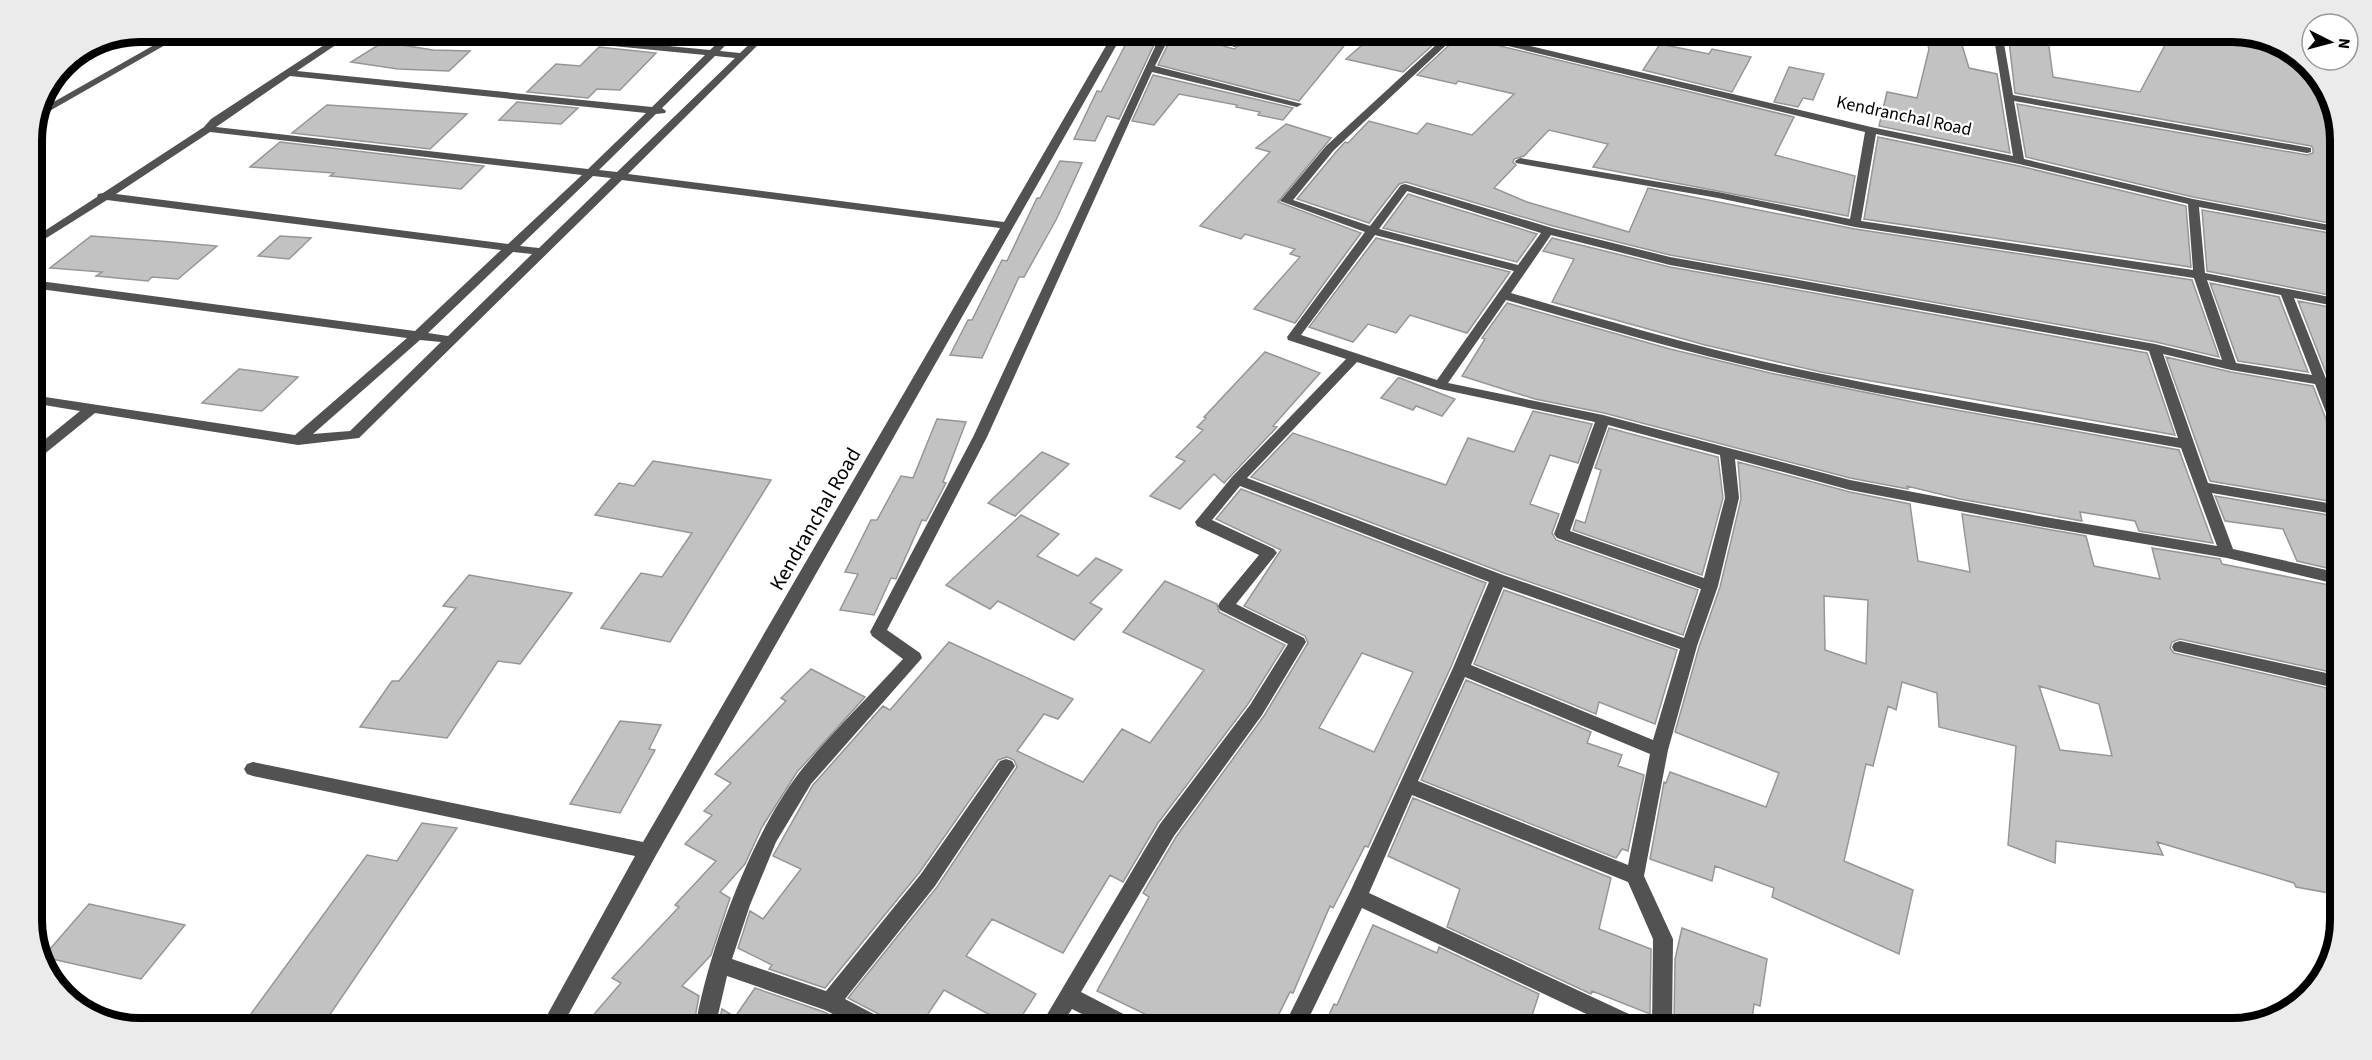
<svg xmlns="http://www.w3.org/2000/svg" width="2372" height="1060" font-family="'Source Sans 3',sans-serif">
  <style>
    .building { fill: #c2c2c2; stroke: #969696; stroke-width: 1.5; fill-rule: evenodd }
    .lines { fill: none; stroke-linecap: round; stroke-linejoin: round }
    .minor { fill: #525252; fill-rule: evenodd }
    .rail-casing { stroke: #000; stroke-width: 4.5 }
    .rail { stroke: #fff; stroke-width: 3; stroke-dasharray: 9; stroke-linecap: butt }
    .labels { text-anchor: middle; dominant-baseline: central; stroke-width: 4.5; stroke-linejoin: round; paint-order: stroke }
    .far-street-label { font-size: 18px; fill: #000; stroke: #fff }
    .street-label { font-size: 21px; fill: #000; stroke: #fff }
    .rim { fill: none; stroke: #000; stroke-width: 8 }
  </style>
  <rect width="100%" height="100%" fill="#fff"/>
  <!-- building -->
  <path class="building" d="M1132,32h28l-41,87 -12,-3 -12,25 -21,-2 23,-48 4,1z
    M1174,32l60,17 25,-17h27l58,14 -45,55 -141,-36z
    M1377,32h70l-44,40 -57,-13z
    M1480,32h67l-15,12z
    M1924,32h34l11,36 28,6 13,79 -131,-27 8,-34 30,6 12,-49z
    M2008,32h39l6,45 87,15 32,-60h60l42,8 48,39 18,53h-2l2,7 -10,-2 10,22v66l-147,-28 -167,-40 -9,-53 290,51 6,-2v-5l-2,-2 -296,-53z
    M1459,36l335,81 -19,38 80,21 -7,40 -255,-49 15,-23 -59,-14 -25,26 -10,3 -1,3 3,3 -22,23 33,14 102,30 19,-44 207,41 337,51 27,77 -63,-15 -486,-87 -117,-29 -147,-44 -7,2 -30,39 -72,-24 39,-47 9,-10 3,1 21,-22 48,13 10,-11 45,12 42,-41 -56,-13 -2,3 -39,-9z
    M383,42l50,8 37,1 -21,20 -51,-2 -47,-7z
    M1660,44l49,10 3,-5 39,8 -19,35 -89,-22z
    M599,47l57,6 -36,37 -23,-1 -9,9 -61,-6 29,-28 24,2z
    M1789,67l35,7 -11,26 -10,-2 -5,9 -24,-5z
    M1153,75l140,33 -10,12 -25,-5 2,-3 -24,-5 1,-2 -58,-11 -25,31 -22,-4z
    M517,102l61,6 -17,16 -62,-4z
    M327,105l140,9 -37,35 -138,-16z
    M1286,124l45,14 -53,64 83,31 -66,90 -41,-14 46,-52 -10,-3 5,-5 -50,-15 -4,5 -41,-13 70,-74 -14,-4z
    M1878,137l141,29 167,40 5,61 -327,-48z
    M280,142l204,24 -23,23 -131,-13 4,-3 -84,-6z
    M1060,161l22,2 -26,57 -32,57h-5l-37,81 -32,-3 18,-35h4l30,-60 5,1 30,-63h3z
    M1408,194l129,40 -20,28 -134,-34z
    M2202,210l138,25v62l-133,-26z
    M91,236l81,6 45,4 -39,33 -26,-2 -4,4 -52,-5 6,-4 -52,-4z
    M280,236l31,2 -22,21 -31,-3z
    M1376,238l134,34 -43,61 -57,-18 -14,18 -28,-9 -15,18 -44,-15z
    M1552,238l118,29 477,86 28,82 -354,-63 -116,-27 -153,-43 22,-43 -31,-8z
    M2210,283l69,14 29,75 -70,-11z
    M2298,301l42,8v100z
    M1507,303l163,46 100,24 153,31 256,46 34,93 -74,-12 -4,-10 -55,-9 2,9 -122,-22 -53,-13 1,3 -58,-11 -246,-65 -69,-14 -73,-23 23,-37 -3,-1z
    M1265,352l55,21 -47,53 4,1 -53,56 -10,-9 -34,35 -30,-13 35,-35 -9,-4 27,-27 -6,-3 9,-9 -2,-1z
    M2166,357l65,15 82,14 18,46 9,5v66l-130,-22z
    M239,369l59,8 -36,34 -60,-8z
    M1398,378h2l55,21 -13,17 -26,-10 -3,4 -32,-12z
    M1533,411l59,13 -14,39 -28,-8 -20,49 29,10 -7,19 4,7 142,50 -15,45 -179,-62 -253,-96 42,-44 153,52 22,-47 46,14z
    M937,419l29,3 -23,60 3,1 -20,38 -4,-1 -24,54 -2,5 -5,-1 -17,37 -34,-5 18,-36 -13,-2 26,-52h6l24,-44 12,2z
    M1609,428l109,29 5,41 -21,77 -129,-45 3,-10 9,3 16,-53 -6,-2z
    M1042,452l27,12 -54,52 -27,-13z
    M653,461l118,19 -101,162 -69,-14 40,-55 21,4 30,-44 -97,-18 24,-32 15,3z
    M1738,462l112,30 60,12 8,57 52,11 -8,-58 124,22 8,30 66,13 -8,-31 68,11 2,5 118,23v87l-160,-35 -8,3 -2,6 4,5 166,38v204l-44,-8 -2,-4 -137,-41 6,13 -107,-14 -1,22 -47,-18 8,-99 -77,-19 -2,-34 -35,-11 -6,28 -8,-4 -15,60 -7,-2 -22,97 69,29 -14,64 -127,-57 2,-9 -59,-22 -3,15 -62,-22 14,-77 2,1 4,-11 96,35 13,-34 -104,-41 24,-85 21,-60 21,-88zM1824,596l44,4 -2,64 -41,-14zM2039,686l60,18 13,52 -52,-6z
    M1241,489l245,94 -35,84 -83,180 -3,-1 -32,62 -3,-2 -37,87 -3,-1 -18,36h-98l-77,-37 52,-94 -6,-4 33,-56 88,-121 44,-73 -3,-7 -61,-30 37,-56 -65,-31zM1362,653l51,19 -39,80 -55,-24z
    M2215,496l125,21v54l-43,-10 -14,-32 -58,-8z
    M1021,515l38,19 -22,22 41,20 18,-18 26,12 -32,33 12,6 -28,31 -76,-39 -8,8 -44,-24z
    M469,575l103,18 -52,71 -22,-3 -51,77 -87,-11 32,-46h7l57,-73 -13,-2z
    M1165,581l52,23 2,8 66,33 -37,59 -90,119 -35,59 -13,-7 -47,78 -71,-34 -26,37 70,38 -22,34 -70,-38 -26,39h-17l-13,-10 -40,-21 89,-111 80,-120 -3,-7 -7,-3 -9,3 -79,113 -94,115 -56,-19 3,-4 -34,-17 12,-37 13,8 38,-50 -28,-13 40,-71 70,-79 7,4 59,-68 124,57 -15,20 -14,-5 -27,37 66,31 39,-53 28,14 54,-73 -81,-38z
    M1504,590l173,60 -22,74 -56,-22 -3,12 -122,-50z
    M811,669l54,28 -68,75 -35,55 -17,37 -25,28 10,6 -19,57 -29,31 17,10 -6,33h-91l-13,-9 32,-37 -9,-5 67,-71 -4,-2 41,-44 -31,-17 27,-29 -8,-4 27,-28 -16,-9 71,-73 -5,-3z
    M1466,680l125,52 -4,11 35,12 -4,11 26,9 -16,76 -6,-2 -6,9 -195,-78z
    M620,721l41,4 -12,24 6,1 -35,63 -50,-9z
    M1413,798l198,80 -12,51 52,20 -1,65 -58,-23 -1,3 -144,-67 13,-38 -72,-33z
    M422,823l35,5 -137,201h-80l127,-174 30,6z
    M89,904l96,21 -44,54 -98,-22z
    M1373,925l64,28 2,-6 100,47 -11,34h-205l11,-24 3,1z
    M1682,928l85,31 -7,47 -6,-2 -3,24h-63l-14,-5 1,-64z
    M755,988l69,24 4,2 -10,15h-101l5,-20 13,8z"/>
  <g class="lines">
    <!-- minor -->
    <path class="minor" d="M177,32h11l-149,85 4,-9z
      M344,32h11l-58,39 355,36 53,-52 -205,-20 -5,-3h28l187,18 19,-18h9l-18,19 20,2 22,-21h9l-143,142 376,48 110,-190h10l-469,825 -94,171h-21l95,-172 -382,-80 -6,-2 -3,-5 3,-5 6,-2 390,80 357,-614 -378,-48 -263,258 -61,7 -203,-32 -58,47 -5,2v-12l48,-39 -48,-8v-8l263,40 112,-97 -375,-50v-8l383,51 86,-81 -394,-50 -75,47v-8l65,-42 1,-3 5,-1 101,-66 7,-8zM715,56l20,2 -118,114 -18,-2 57,-56 9,-1 1,-2 -4,-3zM290,76l356,37 -58,56 -372,-42zM210,132l372,43 -74,69 -392,-50zM593,176l18,2 -72,70 -19,-2zM513,252l19,2 -84,82 -20,-3zM420,340l21,2 -91,89 -37,3z
      M1162,32h10l-17,34 147,38 -5,3 -145,-35 -165,365 -100,193 33,23 2,5 -111,126 -35,58 -26,63 -18,54 94,32 95,-117 79,-113 6,-2 6,2 3,5 -80,120 -90,113 42,22 3,7h-30l-35,-18 -98,-34 -12,52h-20c13,-77 56,-192 104,-255 30,-38 71,-77 104,-114l-31,-23 -2,-4 103,-195z
      M1183,32h14l36,9 14,-9h10l-22,15z
      M1450,32h22l399,95 142,29 -20,-124h9l11,63 298,53v4l-4,1 -293,-52 10,58 169,40 147,28v6l-141,-26 6,66 135,26v8l-46,-9 46,116v21l-7,-4 -18,-47 -84,-14 -68,-16 45,129 132,22v10l-128,-22 21,56 107,24v12l-113,-27 -188,-32 -189,-36 -115,-31 4,39 -21,88 -21,60 -29,104 -24,126 29,63 -1,89h-20l1,-89 -25,-57 -216,-87 -43,98 275,128 3,7h-31l-254,-120 -58,120h-21l67,-136 103,-224 36,-86 -249,-96 -28,34 62,29 3,4 -41,51 68,34 2,4 -44,73 -88,121 -93,156 56,29 3,7h-30l-38,-19 -12,19h-21l121,-204 90,-119 38,-61 -68,-34 -2,-4 2,-4 39,-47 -62,-29 -2,-4 37,-45 114,-118 -58,-19 -1,-3 78,-105 -85,-31 46,-55zM1458,34l407,98 -15,87 -132,-27 -198,-34 -5,3 1,2 202,35 137,29 339,51 28,82 -67,-16 -485,-87 -118,-29 -147,-44 -4,1 -31,41 -77,-26 41,-50zM1876,134l143,30 169,40 5,66 -332,-49zM1407,191l134,42 -23,32 -139,-36zM1375,235l139,36 -77,109 -136,-45zM1551,235l119,30 479,86 29,87c-136,-24 -273,-45 -408,-75 -87,-20 -173,-45 -259,-70zM2207,280l74,15 31,80 -76,-12zM1506,300c87,25 175,51 264,71 136,30 274,52 411,77l36,98 -178,-30 -189,-36 -247,-65 -155,-32zM1357,362l83,27 155,33 -41,112 3,4 144,51 -17,49 -181,-63 -256,-97zM1608,425l112,30 5,43 -21,80 -134,-47zM1503,587l177,62 -27,91 -182,-75zM1465,677l185,77 -22,111 -210,-84z
      M2180,641l160,35v13l-166,-38 -2,-4 2,-4z"/>
    <!-- rail casing -->
    <g class="rail-casing">
      <path id="rail" d="M59,73l69,-39"/>
    </g>
    <!-- rail -->
    <use href="#rail" class="rail"/>
  </g>
  <g class="labels">
    <!-- far-street labels -->
    <g class="far-street-label">
      <text transform="translate(1904 116) rotate(12)">Kendranchal Road</text>
    </g>
    <!-- street labels -->
    <g class="street-label">
      <text transform="translate(815 519) rotate(-60)">Kendranchal Road</text>
    </g>
  </g>
  <!-- crop -->
  <path d="M0 0H2372V1060H0ZM140 42H2232A98 98 0 0 1 2330 140V920A98 98 0 0 1 2232 1018H140A98 98 0 0 1 42 920V140A98 98 0 0 1 140 42Z" fill="#ebebeb" fill-rule="evenodd"/>
  <path class="rim" d="M140 42H2232A98 98 0 0 1 2330 140V920A98 98 0 0 1 2232 1018H140A98 98 0 0 1 42 920V140A98 98 0 0 1 140 42Z"/>
  <!-- north arrow -->
  <g transform="translate(2330 42) rotate(96)"><circle r="28" fill="#ffffff" stroke="#999999" stroke-width="1.5"/>
  <path d="M0-4.5L10 22L0 15L-10 22Z" fill="#000000"/>
  <text y="-9" font-size="16" font-weight="bold" text-anchor="middle" fill="#000000">N</text>
  </g>
</svg>
